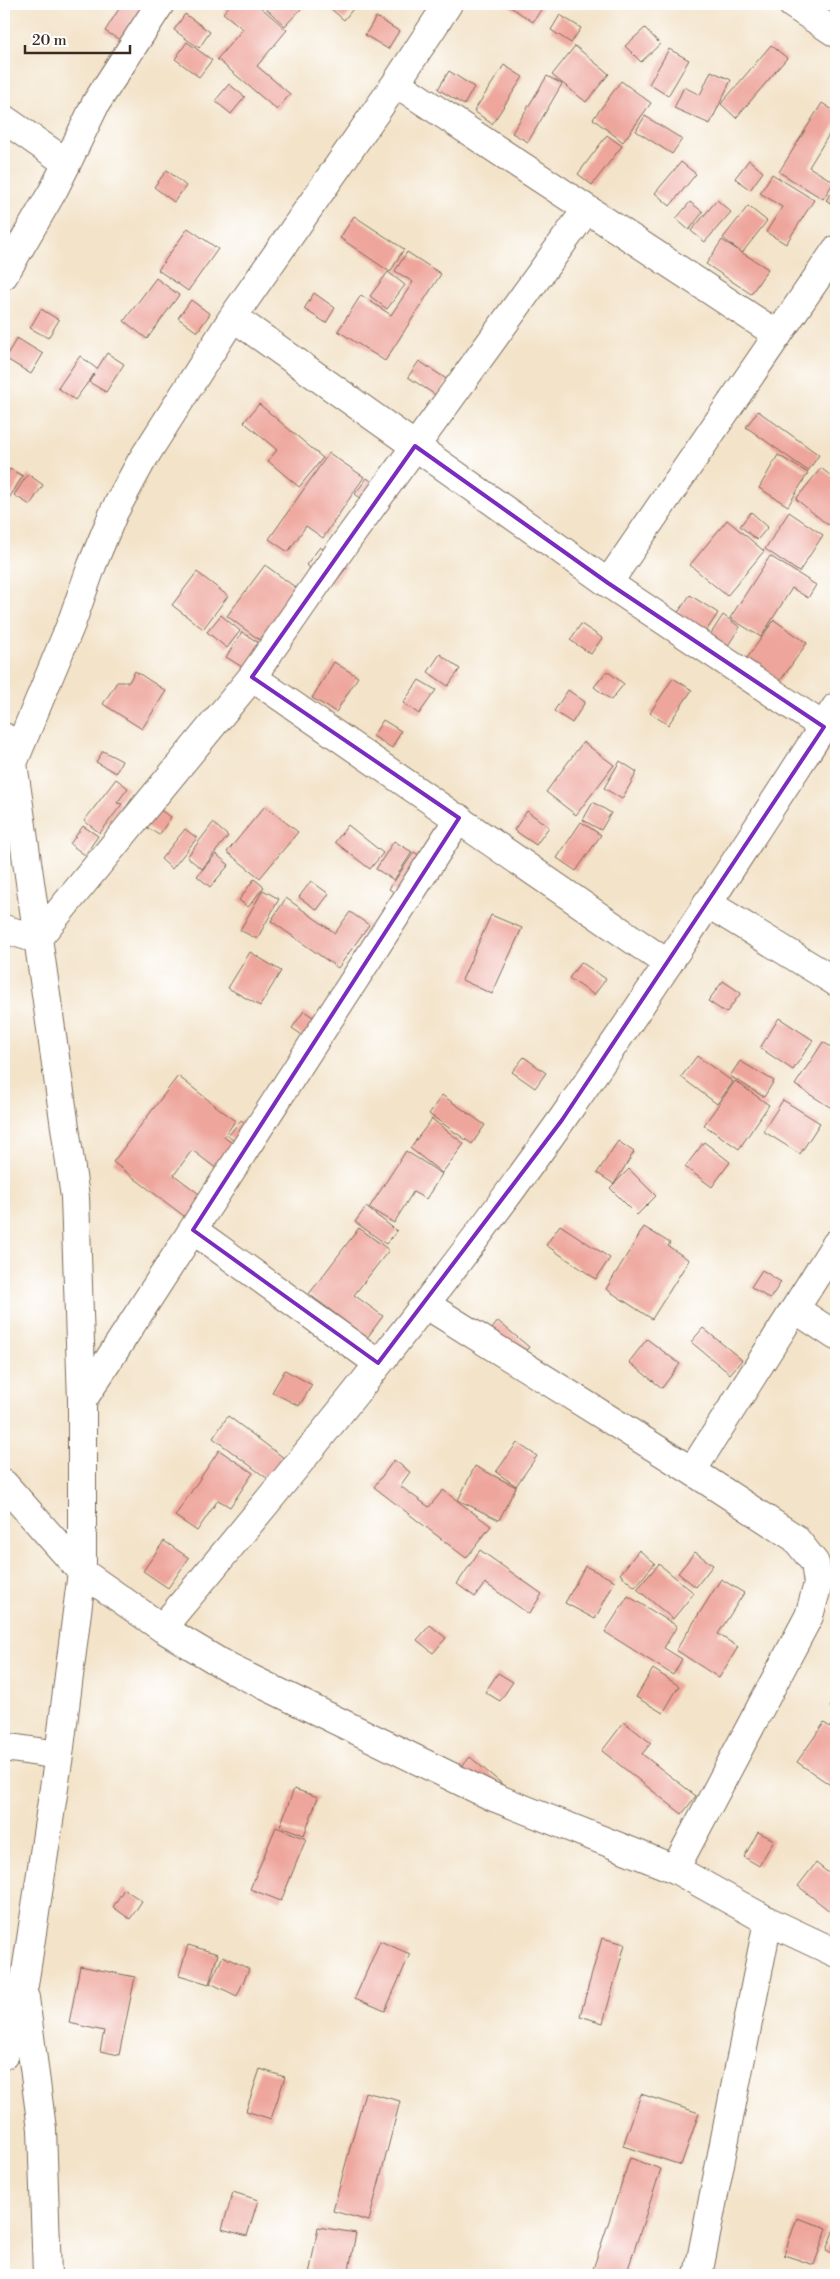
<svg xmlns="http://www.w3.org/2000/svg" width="840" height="2279" font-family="'Libre Bodoni',serif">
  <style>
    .building { fill: #eea69c }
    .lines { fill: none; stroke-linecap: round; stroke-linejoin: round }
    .street-casing { stroke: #7b6b5a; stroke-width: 30 }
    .street { stroke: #fff; stroke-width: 28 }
    .marked { fill: none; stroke: #7b2cbf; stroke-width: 4; stroke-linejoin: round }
  </style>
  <rect width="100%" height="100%" fill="#fff"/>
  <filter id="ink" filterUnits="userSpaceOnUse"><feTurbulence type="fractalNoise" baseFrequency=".02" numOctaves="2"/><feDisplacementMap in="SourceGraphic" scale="10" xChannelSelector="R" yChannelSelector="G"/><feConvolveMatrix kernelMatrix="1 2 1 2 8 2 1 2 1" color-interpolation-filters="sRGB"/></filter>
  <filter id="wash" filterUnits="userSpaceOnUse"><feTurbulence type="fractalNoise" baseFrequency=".0096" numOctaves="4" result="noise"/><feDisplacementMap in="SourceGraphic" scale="20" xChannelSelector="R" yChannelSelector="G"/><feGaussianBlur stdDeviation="1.12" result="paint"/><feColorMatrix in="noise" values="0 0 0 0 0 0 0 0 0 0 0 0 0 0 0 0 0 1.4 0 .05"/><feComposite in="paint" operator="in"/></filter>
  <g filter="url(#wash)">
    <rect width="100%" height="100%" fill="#f3e3c9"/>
    <g id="blocks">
      <!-- building -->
      <path class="building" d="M122,4h28l-25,39 -20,-12z
        M231,4h26l30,26 -30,36 33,28 -13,16 -60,-51 26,-30 -20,-16z
        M261,4h34l6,5 -16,17z
        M325,4h29l2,1 -12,15z
        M506,4h30l6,4 -9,14z
        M185,14l25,18 -11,16 -25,-18z
        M560,15l21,13 -10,15 -20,-13z
        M376,17l23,14 -11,18 -23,-14z
        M645,28l15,16 -19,18 -16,-16z
        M187,42l25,18 -13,17 -24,-18z
        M771,45l16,13 -51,60 -15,-14z
        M575,46l34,28 -23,28 -34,-27z
        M669,49l20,11 -21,36 -19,-12z
        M504,65l19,12 -31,47 -18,-13z
        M449,71l25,16 -10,18 -26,-16z
        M711,71l20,9 -21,44 -36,-16 10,-21 16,8z
        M547,76l15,8 -34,58 -16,-9z
        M621,81l30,22 -28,39 -30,-23z
        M229,84l16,13 -14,17 -16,-13z
        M822,103l14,9v11l-27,44 25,15 -11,17 -44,-27z
        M645,116l37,23 -10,15 -36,-23z
        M607,135l15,11 -30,39 -14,-11z
        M749,160l14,12 -13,18 -15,-12z
        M681,162l15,12 -26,32 -15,-13z
        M167,170l19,16 -12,16 -20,-15z
        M772,174l42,26 -28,44 -20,-12 16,-25 -22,-14z
        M836,186v21l-10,-7z
        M717,200l14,12 -26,30 -14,-11z
        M690,202l13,10 -14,18 -13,-11z
        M748,206l19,15 -25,32 -19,-15z
        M354,216l50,33 -14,23 -50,-34z
        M188,228l30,21 -30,42 -30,-21z
        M722,240l46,29 -17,25 -45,-30z
        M407,252l34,22 -56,87 -47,-30 23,-36 30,20 22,-33 -18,-11z
        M388,272l17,13 -18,24 -17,-13z
        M156,278l23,17 -32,44 -23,-18z
        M314,293l21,15 -9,15 -22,-14z
        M191,300l19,14 -13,18 -19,-14z
        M41,309l18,11 -11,18 -18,-10z
        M17,338l26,16 -12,20 -26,-16z
        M107,353l17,11 -18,28 -17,-10 5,-8 -19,26 -17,-12 22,-32 17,13z
        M419,361l29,19 -11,16 -29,-19z
        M259,404l64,54 -24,29 -31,-26 9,-11 -33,-28z
        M758,411l61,44 -11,16 -62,-44z
        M329,453l35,24 -41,61 -17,-12 -18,26 -19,-13z
        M778,455l30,18 -20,33 -29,-18z
        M821,468l15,12v34l-8,11 -32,-26z
        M10,469l13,7 -19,30v-28z
        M28,474l15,11 -13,20 -16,-10z
        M367,478l25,19 -13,16 -24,-19z
        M751,512l17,15 -11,13 -17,-14z
        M789,512l34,23 -24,37 -34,-23z
        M727,520l37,31 -37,45 -37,-31z
        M320,547l27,20 -14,18 -27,-20z
        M770,556l46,29 -8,13 -16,-10 -31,49 -31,-19z
        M265,565l34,25 -38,51 -34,-25z
        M197,572l31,24 -25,33 -31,-24z
        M690,595l28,18 -15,23 -28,-19z
        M221,615l19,16 -13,17 -20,-16z
        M723,615l17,12 -15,23 -17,-12z
        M774,620l33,23 -29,41 -33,-23z
        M581,624l21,14 -11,16 -21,-14z
        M242,632l20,13 -15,25 -21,-13z
        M440,654l20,15 -12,17 -20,-14z
        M334,662l24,15 -22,35 -24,-14z
        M135,671l31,20 -24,38 -39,-25 14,-22h12z
        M607,671l17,13 -13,16 -17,-13z
        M673,678l19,12 -24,35 -18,-12z
        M419,680l17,10 -17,24 -16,-11z
        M568,690l17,12 -13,21 -18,-12z
        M383,720l18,11 -9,17 -19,-12z
        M583,742l31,23 -38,50 -30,-23z
        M103,751l19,10 -6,12 -20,-11z
        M620,761l17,11 -15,27 -18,-11z
        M116,779l12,9 -11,15 5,1 -22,29 -16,-12z
        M135,794l36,23 -12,18 -36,-23z
        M593,802l18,11 -10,17 -18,-10z
        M265,806l33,26 -38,46 -33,-26z
        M527,811l22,16 -13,18 -22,-15z
        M581,822l20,13 -25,36 -19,-13z
        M213,823l15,13 -26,33 -15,-12z
        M348,825l35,28 -13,16 -35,-27z
        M83,826l15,10 -13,19 -15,-11z
        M185,829l12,9 -25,31 -11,-10z
        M394,841l18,11 -18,28 -18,-11z
        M414,852l17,11 -25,37 -17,-11z
        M216,854l13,11 -19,22 -13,-11z
        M254,879l10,8 -16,20 -9,-7z
        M311,881l18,13 -12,16 -18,-13z
        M263,890l16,9 -22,40 -17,-9z
        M286,898l49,35 15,-21 19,13 -31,43 -67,-47z
        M491,915l31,13 -30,66 -30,-14z
        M250,952l31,19 -21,35 -32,-18z
        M581,962l25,17 -12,16 -25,-17z
        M723,981l18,12 -15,20 -18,-12z
        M304,1011l22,15 -11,18 -23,-16z
        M779,1018l34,22 -20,30 -33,-22z
        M823,1042l13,8v54l-3,5 -38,-24z
        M697,1056l36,26 -16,22 -36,-27z
        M524,1057l22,16 -11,15 -23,-16z
        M740,1061l34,20 -10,16 -34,-21z
        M178,1076l57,45 -11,16 20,15 -18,24 -34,-26 -18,25 36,27 -17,21 -80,-61z
        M735,1081l34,24 -30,44 -35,-24z
        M442,1095l43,30 -13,19 -43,-30z
        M783,1100l37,23 -20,31 -37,-23z
        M432,1119l32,25 -22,29 -32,-25z
        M241,1120l17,14 -12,16 -18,-14z
        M618,1141l16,11 -20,32 -17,-11z
        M704,1142l26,20 -18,25 -27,-20z
        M406,1151l36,23 -16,25 -13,-7 -19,31 -25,-15z
        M629,1169l27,27 -19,19 -27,-27z
        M366,1207l31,24 -11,13 -31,-22z
        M560,1225l50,33 -14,21 -50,-34z
        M644,1227l26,16 -2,3 21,14 -37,59 -46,-30z
        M359,1228l30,22 -35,45 29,21 -16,22 -58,-44z
        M762,1270l19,12 -11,17 -19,-12z
        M498,1321l31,26 -14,16 -30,-25z
        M703,1328l39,32 -12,14 -39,-32z
        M647,1339l33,25 -18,24 -33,-26z
        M285,1370l27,15 -13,21 -27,-14z
        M228,1416l60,45 -16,21 -59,-44z
        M517,1443l20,13 -21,30 -20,-14z
        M219,1450l34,23 -23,34 -12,-7 -21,31 -22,-15z
        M394,1460l16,12 -10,14 29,21 14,-17 48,36 -25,32 -92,-71z
        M475,1466l41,21 -17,33 -41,-20z
        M164,1541l25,17 -21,30 -25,-17z
        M480,1550l62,44 -13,20 -44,-31 -10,14 -18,-13z
        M639,1550l16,13 -20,24 -15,-13z
        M695,1552l18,13 -17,22 -18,-14z
        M659,1564l35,29 -21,26 -36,-30z
        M585,1566l30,15 -20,38 -30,-16z
        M721,1579l23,14 -26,41 20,13 -19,31 -43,-28z
        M628,1596l49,30 -13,22 18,11 -9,16 -68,-43z
        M430,1625l16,13 -13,15 -16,-13z
        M653,1669l26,17 -16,27 -27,-16z
        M498,1673l15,9 -13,19 -15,-9z
        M836,1699v13l-6,-5z
        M624,1722l27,21 -9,11 54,42 -14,18 -80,-63z
        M824,1723l12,8v20l-3,6 3,2v30l-39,-27z
        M470,1757l32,27 -15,18 -32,-27z
        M294,1789l24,8 -14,38 -24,-9z
        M276,1827l30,12 -25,62 -31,-12z
        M758,1832l16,8 -15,26 -15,-9z
        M816,1863l20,16v37l-38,-30z
        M124,1889l18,12 -12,18 -17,-12z
        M602,1938l23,6 -22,79 -23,-7z
        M380,1941l30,13 -25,57 -30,-13z
        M188,1945l30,9 -9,30 -30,-9z
        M223,1956l26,13 -12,27 -27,-13z
        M80,1966l55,11 -16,78 -19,-4 4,-20 -35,-8z
        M260,2069l25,8 -14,42 -25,-8z
        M365,2092l35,9 -31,120 -36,-10z
        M641,2094l58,19 -18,52 -58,-19z
        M630,2158l31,11 -35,106h-35z
        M233,2192l25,8 -11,36 -25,-7z
        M797,2218l30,10 -13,37 -30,-10z
        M318,2227l38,6 -8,42h-39z
        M834,2229l2,1v25l-10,-5z"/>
    </g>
  </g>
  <g filter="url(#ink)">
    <use href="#blocks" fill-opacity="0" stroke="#7b6b5a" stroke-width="1"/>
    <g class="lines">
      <!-- street casing -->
      <g class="street-casing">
        <path id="street" d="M792,4l44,29
          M396,83l382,252
          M4,119l63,44 -13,26 -50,86
          M67,163l29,-60 64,-99
          M233,317l375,266 216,144
          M608,583l228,-333
          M252,677l416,287
          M4,737l9,26 62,434 7,204v171l-23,183 -35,230 -20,70
          M13,763l58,-139 21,-59 22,-53 27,-50 92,-145 163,-234 52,-79
          M707,903l129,79
          M4,929l33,10 215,-262 86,-124 249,-344
          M193,1230l185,133
          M425,1304l267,167 103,67 20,25 3,21 -9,32 -134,253
          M795,1309l41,27
          M82,1401l377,-583
          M692,1471l144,-227
          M4,1484l78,88 80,56 67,40 262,128 184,73 93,52 -70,354
          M162,1628c139,-165 276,-333 401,-510 94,-134 183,-273 273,-411
          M4,1747l55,8
          M768,1921l68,32
          M25,1998l17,131 5,146"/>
      </g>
      <!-- street -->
      <use href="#street" class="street"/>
    </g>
  </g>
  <!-- marked area -->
  <path class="marked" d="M415,446l193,137 216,144 -262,393 -184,243 -185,-133 266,-412 -207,-141z"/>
  <!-- margin -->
  <rect width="840" height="2279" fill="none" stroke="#fff" stroke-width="20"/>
  <!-- scale -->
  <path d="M25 45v8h105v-8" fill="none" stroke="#3b2a1e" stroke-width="2.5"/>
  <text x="32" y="45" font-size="15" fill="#3b2a1e" stroke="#ffffff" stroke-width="4" paint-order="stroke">20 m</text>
</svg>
